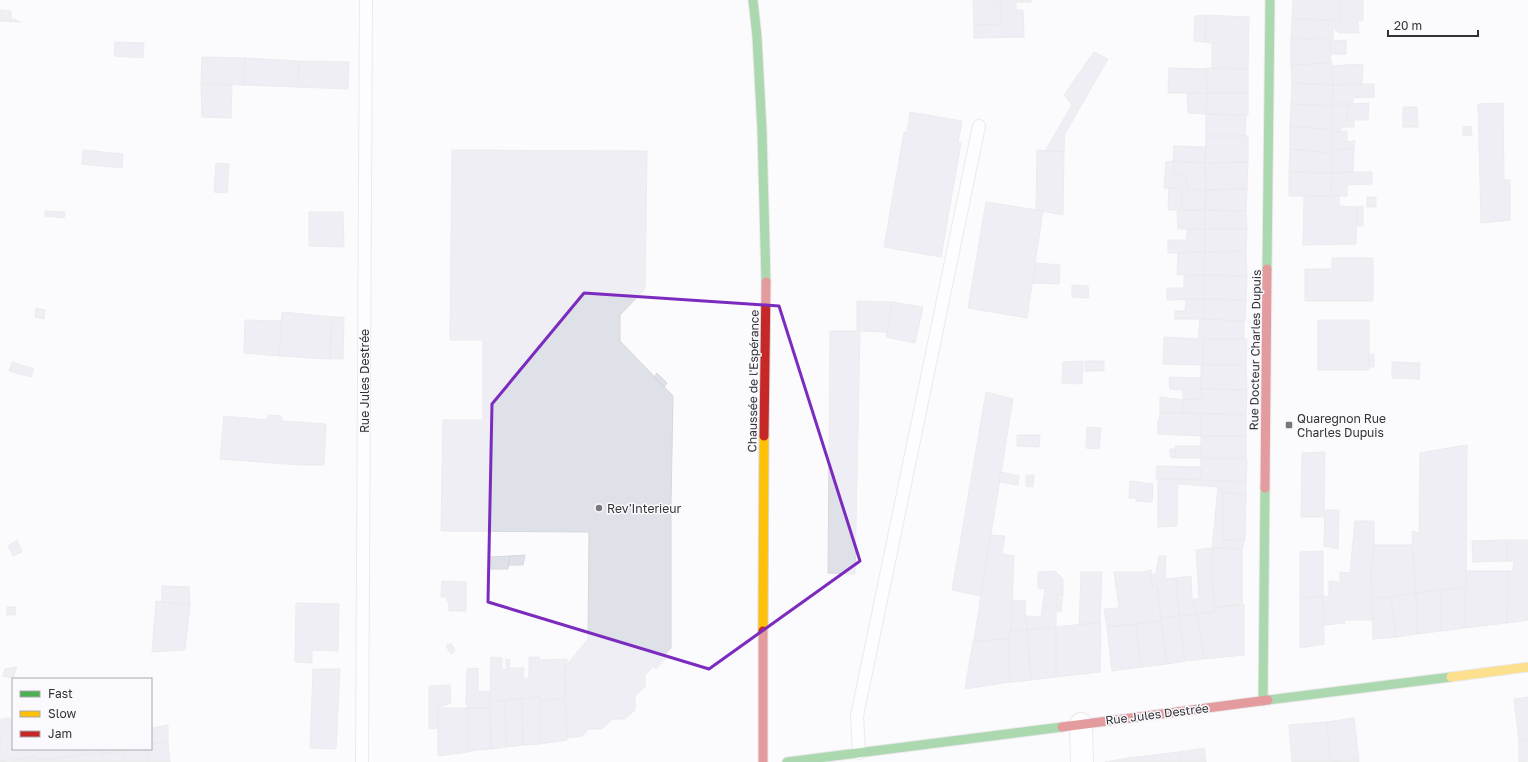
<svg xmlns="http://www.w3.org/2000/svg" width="1528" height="762" font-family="'Golos Text',sans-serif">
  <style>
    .building { fill: #dfe1e8; stroke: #d8d8db }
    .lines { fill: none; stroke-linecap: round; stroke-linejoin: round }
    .lane-casing { stroke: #d6d6d8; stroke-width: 14 }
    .street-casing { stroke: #d6d6d8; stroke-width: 24 }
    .fast-casing { stroke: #d6d6d8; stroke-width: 11 }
    .slow-casing { stroke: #d6d6d8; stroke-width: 11 }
    .jam-casing { stroke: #d6d6d8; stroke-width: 11 }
    .lane { stroke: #fefeff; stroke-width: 12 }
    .street { stroke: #fefeff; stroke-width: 22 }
    .fast { stroke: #4caf50; stroke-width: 9 }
    .slow { stroke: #ffc107; stroke-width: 9 }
    .jam { stroke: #c62828; stroke-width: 9 }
    .marked { fill: none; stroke: #7b2cbf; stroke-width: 3; stroke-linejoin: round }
    .poi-dot { fill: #78777a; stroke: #faf9fe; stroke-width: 1.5 }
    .labels { text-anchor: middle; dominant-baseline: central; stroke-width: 3; stroke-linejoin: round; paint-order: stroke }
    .street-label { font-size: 12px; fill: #323134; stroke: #faf9fe }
    .poi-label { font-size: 12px; fill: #323134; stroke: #faf9fe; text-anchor: start }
  </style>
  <rect width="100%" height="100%" fill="#fbfafd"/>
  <!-- building -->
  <path class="building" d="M973,0h27l1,24 -27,1z
    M1000,0h31v2h-15v8h7l1,27 -50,1v-13l27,-1z
    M1293,0h47v20l-48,-1z
    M1340,0h23v20l-5,1 1,12h-20l-4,-3 -1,-10h6z
    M0,10l11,1v8l6,1v1l4,1 -21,-1z
    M1206,15l43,2 -1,52 -36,-1v-25l-7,-1z
    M1206,15l-1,27 -11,-1 1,-25z
    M1292,19l41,1v20l-42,-2z
    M1291,38l39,3 1,22 -40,2z
    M1346,40v14h-15l-1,-13z
    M115,42l29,1 -1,15 -29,-2z
    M1094,52l14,7 -29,50 -7,-4 -8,-10z
    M202,57l43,1 -1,27 -43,-1z
    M245,58l54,3 -1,26 -54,-2z
    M299,61l50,1 -1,27 -50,-2z
    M1332,63l1,22 -41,-2 -1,-18z
    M1363,64l-1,20 -29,1 -1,-19z
    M1169,68l37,1 1,24h-39z
    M1206,68l42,1v24h-41z
    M1292,83l41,2 -1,21 -41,-2z
    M201,84l31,1 -1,33 -29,-1z
    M1374,84v13l-21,1v6h-21l1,-19z
    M1187,93h20l-1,21 -18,-1z
    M1207,93h41v22l-42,-1z
    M1369,103l-1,17h-21l1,-16z
    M1503,103l1,77h6v40l-29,3 -3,-119z
    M1291,104l41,2v24l-42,-4z
    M1332,104h16l-1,16h7v7h-13v5h-9z
    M1072,105l7,4 -14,25 -1,18 -19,-1z
    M1403,107h14l1,20h-15z
    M910,112l52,9 -4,22h3l-20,114 -57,-10 20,-115 3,1z
    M1206,114l40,1 -1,21h-39z
    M1290,126l42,4v23l-42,-4z
    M1471,126l1,10 -9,-1v-8z
    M1347,131v11l8,-1 -1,8 -22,1v-18z
    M1206,136h42v26l-43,1z
    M1174,146l32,1 -1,16 -32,-2z
    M1290,149l42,4v20l-43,-1z
    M1354,149l-1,23 -21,1v-23z
    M83,150l40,4 -1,14 -40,-4z
    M452,150l195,1 -2,138 -25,26v26l53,55 -2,108v144l-26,27v12l-10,9v14l-10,9h-13l-10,10h-13l-7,7 -15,2 -2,-71 23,-28 1,-107 -148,-1 2,-111h40v-80h-33z
    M1037,150l27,2 -1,63 -27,-5z
    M1173,161l2,13 11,1 1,14 -23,-1 2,-26z
    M1173,161l32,2 1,27 -19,-1 -1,-14 -11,-1z
    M1248,162l-1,27 -41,1 -1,-27z
    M216,163l13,1 -2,29 -13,-1z
    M1289,172l43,1 -1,23h-42z
    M1353,172h19v12l-25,1v11h-16l1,-23z
    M1169,187l13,3v20h-14z
    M1247,189l-1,22 -41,-1 1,-20z
    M1182,190h24l-1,20h-23z
    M1304,196h35v10l18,1 -1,37 -53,1z
    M1367,197h9v10h-9z
    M986,202l57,9 -16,107 -59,-10z
    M1363,206v20h-6v-19z
    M1177,210h28v19h-27z
    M1205,210l41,1 1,18h-42z
    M45,211l20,1 -1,6 -19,-2z
    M309,212h34l1,35 -35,-1z
    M1187,229h18v23l-37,1v-13h19z
    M1205,229h42l-1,22 -41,1z
    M1246,251l1,25 -43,-1 1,-23z
    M1205,252l-1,23h-27l1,-22z
    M1332,258h41v43h-68v-32h27z
    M1036,263l24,2 -1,19 -26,-1z
    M1204,275l43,1 -1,24 -42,-1z
    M1204,275v24l-37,1v-12h17v-12z
    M1072,285l16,1 1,12 -17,-1z
    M1204,299l42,1 -1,21 -41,-2z
    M1204,299v20h-29v-8h10l1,-11z
    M857,301l35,1 -5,30 -30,-1z
    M892,302l31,5 -8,36 -29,-6z
    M36,308l9,2 -1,9 -9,-2z
    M282,312l50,5 -2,42 -51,-3z
    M332,317h12l-1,42h-13z
    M1200,319l44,2v18h-41v26l-40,-1 1,-27 34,2z
    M245,320l37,1 -3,35 -35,-3z
    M1318,320h51v50h-51z
    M830,331h30l-5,243 -27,-1z
    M1203,339h44l-1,26h-43z
    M1369,354h5v13h-5z
    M1083,361l-1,23 -20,-1 1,-21z
    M1085,361h19v10h-19z
    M12,362l22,7 -3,8 -22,-6z
    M1392,362l28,1 -1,16 -27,-1z
    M1203,365h43l1,25 -46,-1v-23z
    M657,373l10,10 -3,4 -10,-10z
    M1169,377l32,1 1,21 -19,1v-10l-13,-1z
    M1201,389l46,1 -1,25 -63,-2v-13l19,-1z
    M986,392l27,7 -32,197 -29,-6z
    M1160,397l23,3v13h-23z
    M1160,413h40l1,23 -43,-2v-15l1,1z
    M1200,413l46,2v21h-45z
    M268,415l13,1 1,5 44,3 -2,41h-23l-81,-6 4,-43 44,4z
    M1087,427l14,1 -2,21 -13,-1z
    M1017,435h23l-1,12 -22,-1z
    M1201,436h45v22h-45z
    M1467,445l-1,142 -50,6 -4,-62 7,2 1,-80z
    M1175,446h26v12h-25z
    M1170,449h5l1,9 -6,-1z
    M1325,452l-1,65h-23l1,-64z
    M1201,458l46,1 -1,23 -45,-2z
    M1157,466l44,1v13l-45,-1z
    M1000,472l19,4 -1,9 -19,-3z
    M1026,475h8l-1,12 -7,-1z
    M1158,479h20l-1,47 -19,1z
    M1178,479l68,3v12l-23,-1 -5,-6 -40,-3z
    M1130,481l23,3 -1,18 -16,-1v-3h-7z
    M1218,487l5,6v47l22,-1 -3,10 -30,-1z
    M1223,493l23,1 -1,45 -22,1z
    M1325,510h14l-1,39 -14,-3z
    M1355,521h19v24l-3,28 2,47h-29l1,3 -21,2 -1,-29 6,1v-16l11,1v-10l10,1z
    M990,535l15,1 -3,18 12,2 -3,76 -1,-1 -2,8 -34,2z
    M17,540l5,12 -9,4 -5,-10z
    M1507,540h21v80l-21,3 1,-52h5l1,-10h-7z
    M1507,540v21l-34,1 -1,-21z
    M1374,545h38l4,48 -44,6 -1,-26z
    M1212,548l30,1v56l-27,3 -3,-33z
    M1212,548v27l2,32 2,4 -19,3 -5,-14 7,-2 -3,-48z
    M1323,551v45l-23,3v-47z
    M525,555l-2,10h-15l2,-9z
    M510,556l-2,13h-17v-12z
    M1159,556h7l-1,23 11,-1 3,38 -18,2 -4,-34 -5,1 -1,-11h5z
    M1151,570l1,15 5,-1 4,37 -54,6 -3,-18 15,-1 -5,-36h30z
    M1055,571l8,8v15l-7,1v32l-29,3 -2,-14 16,1 4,-28 -7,-1v-16z
    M1466,571h42l-1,52 -43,5z
    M1081,572h21l-2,49 1,1 -22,3z
    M1191,576l1,24 5,14 -18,2 -3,-38z
    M442,581l24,1v29h-17v-10h-2v-4h-6z
    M162,586l27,1 1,18 -28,-3z
    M1466,587l-2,41 -23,3v-41z
    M1441,590v41l-24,3 -1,-41z
    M1416,593l1,41 -21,3 -5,-40z
    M1063,594l-2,18 -4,-1 -1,-16z
    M1323,596l1,48 -24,4v-49z
    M1391,597l5,40 -23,2 -1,-40z
    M1013,600l13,1 -1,13 2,16 -16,2z
    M156,601l34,4 -5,45 -33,2z
    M296,603l43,1 -1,47 -26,-1v13l-17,-1z
    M1244,604v51l-40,4 -7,-45 19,-3 -2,-4z
    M7,607h9l-1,8h-8z
    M1197,614l7,45 -19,2 -6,-45z
    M1179,616l6,45 -18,3 -6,-46z
    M1161,621l6,43 -26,3 -5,-43z
    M1101,622l-1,50 -44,5v-50z
    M1136,624l5,43 -29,4 -5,-44z
    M1056,627v50l-25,3 -4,-50z
    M1027,630l4,50 -21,2 -2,-43 2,-8z
    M1008,639l2,43 -45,7 8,-48z
    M451,643l4,8 -4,3 -5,-8z
    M663,656l3,2 -10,11 -3,-3z
    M491,657l11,1v11l4,1v-11l4,1 -1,8h15l-1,11 6,-1v-21h10v3l28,-1v5l-2,3v28l-1,3 -23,3 -1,-4 -50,5z
    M17,667l-4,11 -10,-2 2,-7z
    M478,668v23l12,1v16h-22l-2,-4 1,-35z
    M313,669h27l-4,80 -26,-1z
    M450,685l1,18 -13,5v20l-9,1v-43z
    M565,695l2,45 -27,4 1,-43 23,-3z
    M540,697v47l-17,1 -1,-47z
    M1528,697v42l-9,2 -5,-42z
    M522,698l1,47 -17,2 -1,-46z
    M505,701l1,46 -15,2 -1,-47z
    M438,708h30v44l-30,4z
    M468,708h22l1,41 -16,1 -7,2z
    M10,718l3,10v21h67l1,6 -44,6 -2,-4 -35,5 1,-43z
    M1354,718l5,41 -29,3 -3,-40z
    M1327,722l3,40h-38l-3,-37z
    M168,725v17l-17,2v-16z
    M1528,739v22l-9,1v-21z
    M168,742l2,20h-21l-2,-13h4v-5z
    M1204,748l2,14h-25l-2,-10z
    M80,749h21l1,3 -21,3z
    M101,749h23v2l-22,3z
    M124,749h23l2,13h-24z
    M124,751l1,11h-22l-1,-8z
    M102,752l1,10h-24l-1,-7z
    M1179,752l2,10h-26l-1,-7z
    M78,755l1,7h-22l-1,-4z
    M1154,755l1,7h-28v-4z
    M35,757l1,5 -35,-1z
    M56,758l1,4h-21l-1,-2z
    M1127,758v4h-22z
    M1358,759l1,3h-28z"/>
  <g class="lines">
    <!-- lane casing -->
    <g class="lane-casing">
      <path id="lane" d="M859,753l-2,-37 122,-590
        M362,762l4,-762"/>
    </g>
    <!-- street casing -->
    <g class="street-casing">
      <path id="street" d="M1081,724l1,38"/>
    </g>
    <!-- fast casing -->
    <g class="fast-casing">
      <path id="fast" d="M753,0l4,37 5,94 4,151
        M1267,269l3,-269
        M1268,700l183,-23
        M1263,701l2,-213
        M787,762l275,-35"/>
    </g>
    <!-- slow casing -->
    <g class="slow-casing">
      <path id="slow" d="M763,631l1,-195
        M1451,677l77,-10"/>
    </g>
    <!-- jam casing -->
    <g class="jam-casing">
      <path id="jam" d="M764,436l2,-154
        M1265,488l2,-219
        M1062,727l206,-27
        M763,762v-131"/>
    </g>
    <!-- lane -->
    <use href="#lane" class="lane"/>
    <!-- street -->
    <use href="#street" class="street"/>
    <!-- fast -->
    <use href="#fast" class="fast"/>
    <!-- slow -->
    <use href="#slow" class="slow"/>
    <!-- jam -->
    <use href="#jam" class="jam"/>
  </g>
  <!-- marked area -->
  <path d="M0 0H1528V762H0ZM584,293l195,13 81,255 -151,108 -221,-67 4,-198z" fill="#fbfafd" fill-opacity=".55" fill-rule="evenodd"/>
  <path class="marked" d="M584,293l195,13 81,255 -151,108 -221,-67 4,-198z"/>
  <!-- markers -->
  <g class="poi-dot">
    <rect x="1285" y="421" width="8" height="8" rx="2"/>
    <circle cx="599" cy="508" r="4"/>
  </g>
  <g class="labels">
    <!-- street labels -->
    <g class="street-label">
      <text transform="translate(1255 350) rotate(-89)">Rue Docteur Charles Dupuis</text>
      <text transform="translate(364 381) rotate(-90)">Rue Jules Destrée</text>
      <text transform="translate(753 381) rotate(-89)">Chaussée de l'Espérance</text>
      <text transform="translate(1157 714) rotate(-7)">Rue Jules Destrée</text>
    </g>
    <!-- poi labels -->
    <g class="poi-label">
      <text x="1297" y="418">Quaregnon Rue<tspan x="1297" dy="14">Charles Dupuis</tspan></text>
      <text x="607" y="508">Rev'Interieur</text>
    </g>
  </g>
  <!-- legend -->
  <rect x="12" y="678" width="140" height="72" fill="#faf9fe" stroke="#aaa9ad"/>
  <rect x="20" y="691" width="20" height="6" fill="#4caf50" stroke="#aaa9ad"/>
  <text x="48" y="698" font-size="12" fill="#323134">Fast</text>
  <rect x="20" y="711" width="20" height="6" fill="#ffc107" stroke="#aaa9ad"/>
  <text x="48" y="718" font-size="12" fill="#323134">Slow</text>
  <rect x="20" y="731" width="20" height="6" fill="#c62828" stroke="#aaa9ad"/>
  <text x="48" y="738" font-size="12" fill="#323134">Jam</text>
  <!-- scale -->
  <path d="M1388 30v6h90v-6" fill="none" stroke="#323134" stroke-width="2"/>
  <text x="1394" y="30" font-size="12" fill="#323134" stroke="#faf9fe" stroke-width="3" paint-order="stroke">20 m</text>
</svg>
